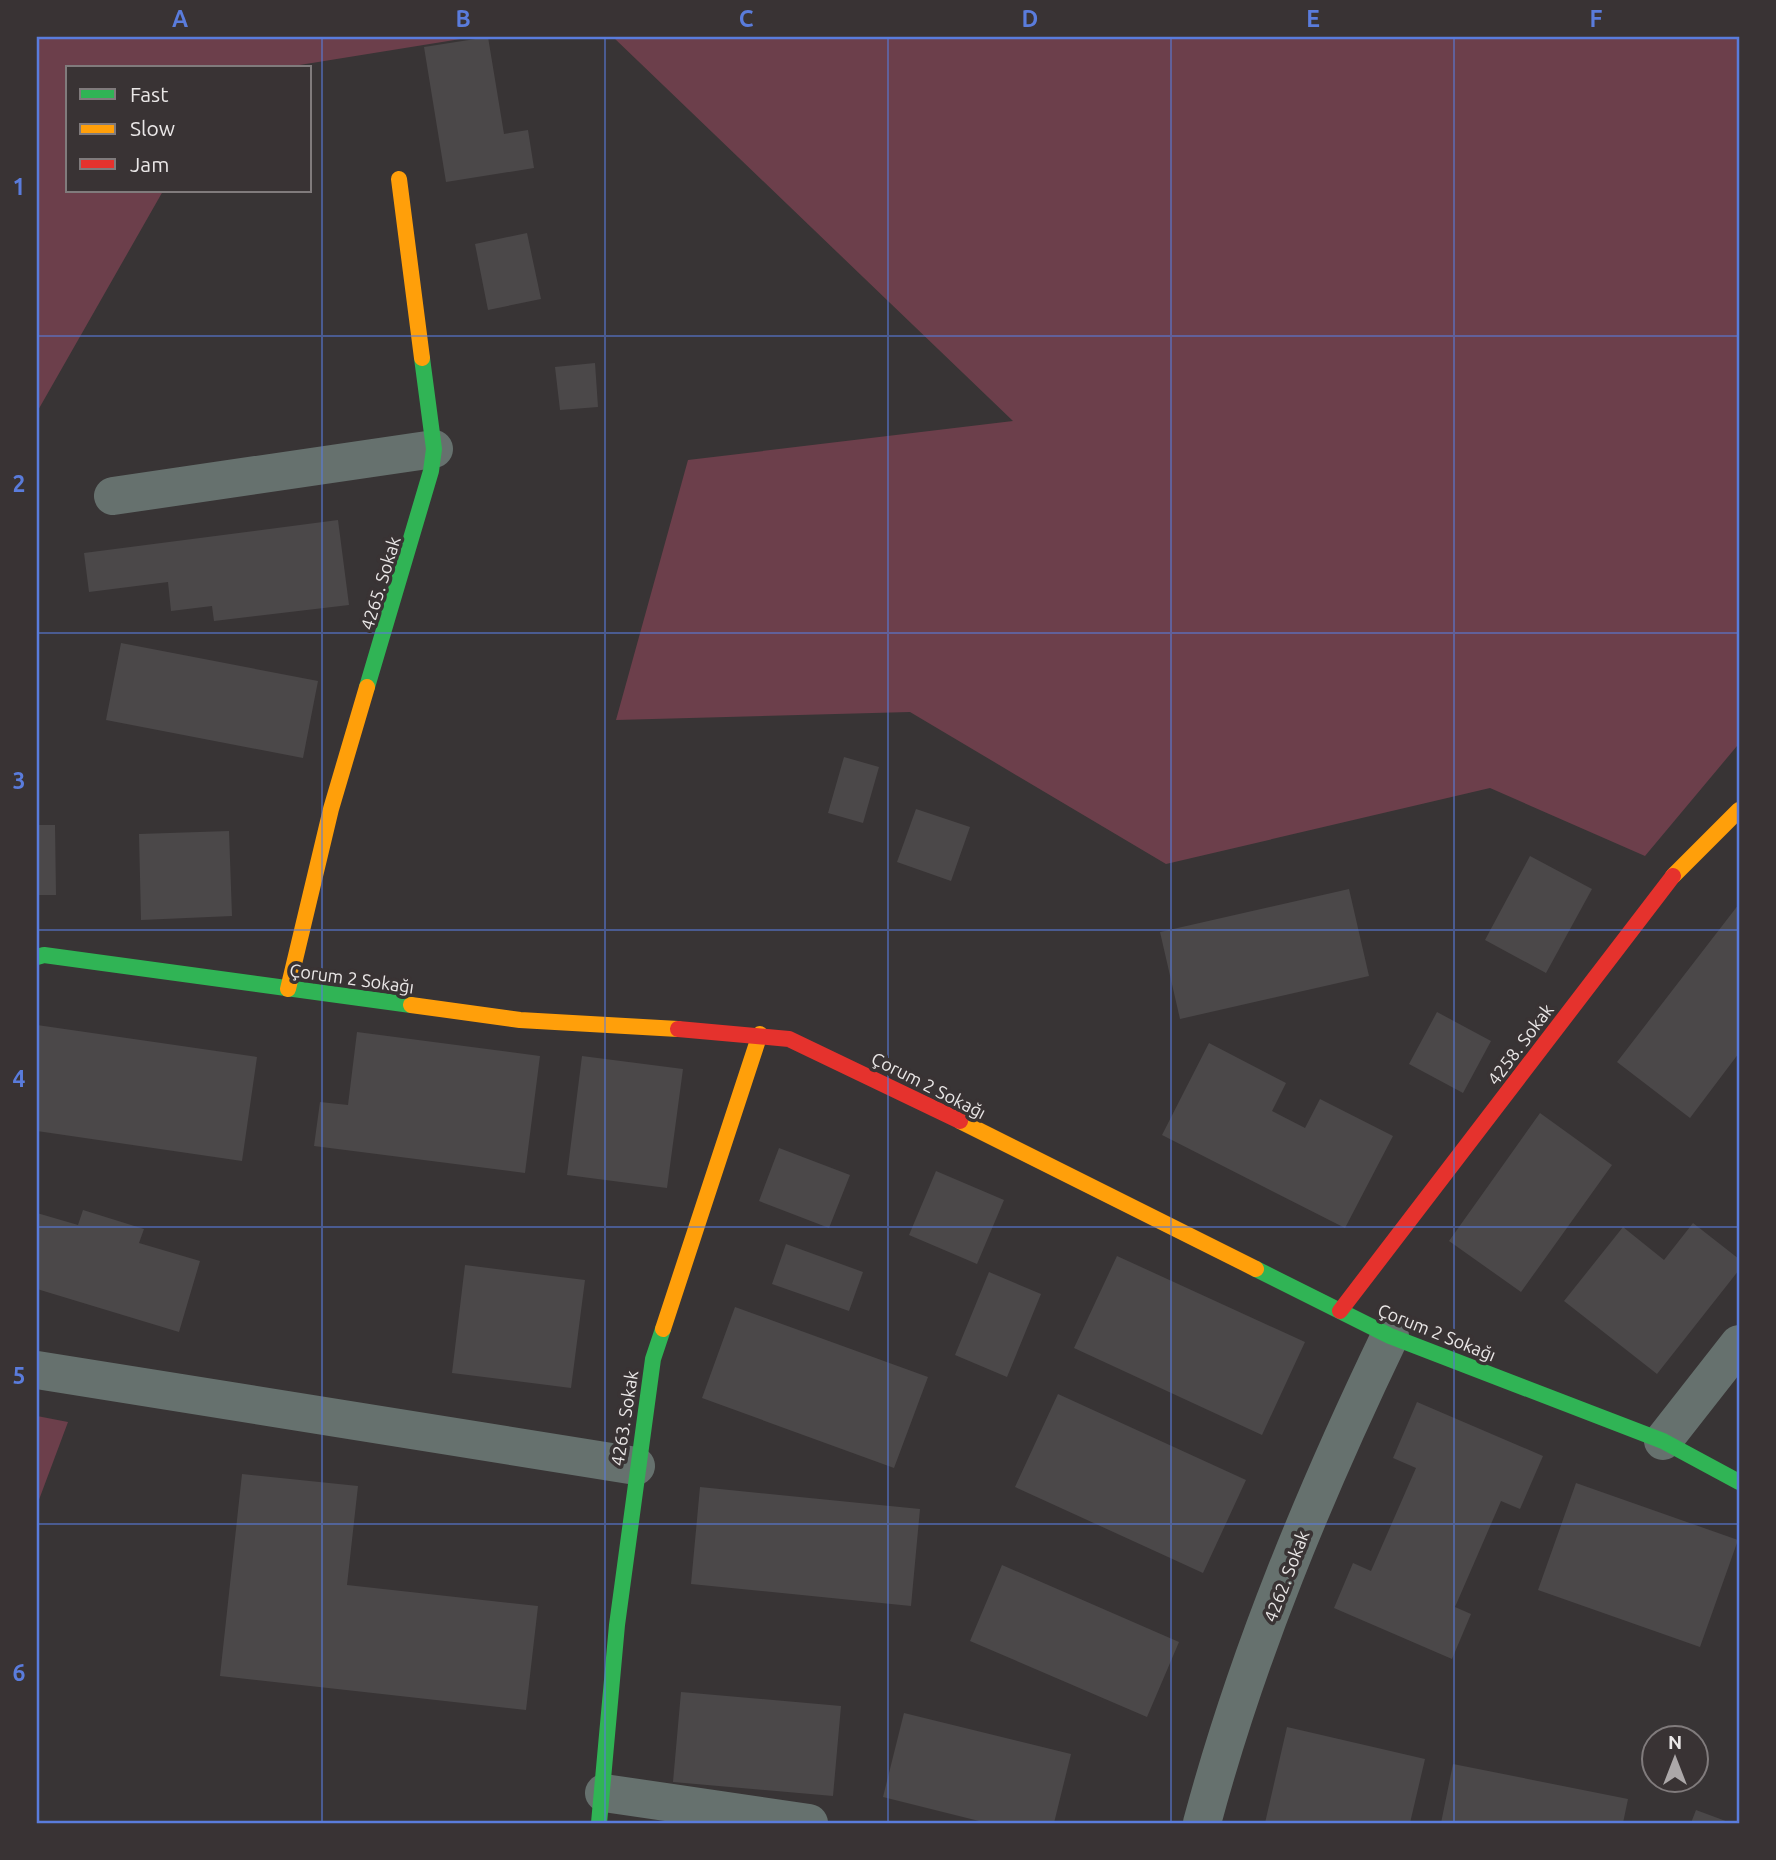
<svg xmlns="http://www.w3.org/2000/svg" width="1776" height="1860" font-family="Ubuntu,sans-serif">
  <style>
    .green { fill: #6c3f4b }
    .building { fill: #4b4849 }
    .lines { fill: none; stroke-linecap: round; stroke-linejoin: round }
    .street { stroke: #66716e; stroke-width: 38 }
    .fast { stroke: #30b455; stroke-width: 16 }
    .slow { stroke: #ff9f0a; stroke-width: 16 }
    .jam { stroke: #e5322d; stroke-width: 16 }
    .grid { fill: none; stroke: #5a7cdc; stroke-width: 2; stroke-opacity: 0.55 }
    .labels { text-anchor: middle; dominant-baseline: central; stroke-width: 7; stroke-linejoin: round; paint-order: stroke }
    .street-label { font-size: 18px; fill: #eae7e7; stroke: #393334 }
    .neatline { fill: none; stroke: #5a7cdc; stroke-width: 2.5 }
    .grid-label { font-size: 23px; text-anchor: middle; font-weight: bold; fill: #5a7cdc }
  </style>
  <rect width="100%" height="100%" fill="#383435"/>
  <!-- green -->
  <path class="green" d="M37,37h436l-192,31h-213v123h95l-126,221z
    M613,37h1126v710l-2,-1 -92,110 -155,-68 -324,76 -256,-152 -294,8 72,-260 325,-39z
    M37,1416l31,6 -31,83z"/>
  <!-- building -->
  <path class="building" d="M488,37l16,97 24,-4 6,38 -88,14 -22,-135z
    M527,233l14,66 -53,11 -13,-66z
    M595,363l3,44 -38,3 -5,-43z
    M338,520l11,85 -135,16 -2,-15 -41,5 -3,-29 -79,10 -5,-39z
    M121,643l197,38 -15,77 -197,-38z
    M844,757l35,10 -16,56 -35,-10z
    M916,809l54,18 -19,54 -54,-19z
    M37,825h18l1,70h-19z
    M229,831l3,85 -91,4 -2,-86z
    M1530,856l62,33 -46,84 -61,-33z
    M1349,889l20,87 -189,43 -20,-87z
    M1739,904v149l-49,65 -73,-56z
    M1437,1012l54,29 -28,52 -54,-29z
    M37,1025l220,32 -15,104 -205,-30z
    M357,1032l183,24 -15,117 -211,-27 6,-44 28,3z
    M1209,1043l77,40 -14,28 33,17 15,-29 73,37 -48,92 -183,-93z
    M582,1056l101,13 -16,119 -100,-13z
    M1540,1113l72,52 -91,127 -72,-51z
    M779,1148l71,27 -21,53 -70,-27z
    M936,1171l68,29 -27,64 -68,-29z
    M83,1210l61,19 -5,14 61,18 -21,71 -142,-43v-76l41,12z
    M1693,1223l46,36v11l-82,104 -93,-73 59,-74 41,33z
    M786,1244l77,28 -14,39 -77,-27z
    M1117,1256l188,86 -43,93 -188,-87z
    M465,1265l120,15 -14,108 -119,-15z
    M989,1272l52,22 -34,83 -52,-22z
    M735,1307l193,70 -34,91 -192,-70z
    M1058,1394l188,86 -43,93 -188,-86z
    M1417,1402l126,54 -23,53 -19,-8 -46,106 16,7 -19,45 -118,-51 19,-45 18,8 45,-103 -23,-10z
    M242,1474l116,12 -11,99 191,21 -12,104 -306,-34z
    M1576,1483l162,57 -38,107 -162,-57z
    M700,1487l220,22 -9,97 -220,-22z
    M1002,1565l177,77 -32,75 -177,-76z
    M681,1692l160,14 -8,90 -160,-14z
    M904,1713l167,41 -17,69h-67l-104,-26z
    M1287,1727l138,32 -15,64h-145z
    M1453,1764l175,35 -5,24h-182z
    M1696,1810l35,13h-40z"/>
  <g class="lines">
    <!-- street -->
    <path class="street" d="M113,496l321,-47
      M37,1370l599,96
      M1663,1441l76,-97
      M604,1793l205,30
      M1202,1823c45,-168 113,-331 188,-487"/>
    <!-- fast -->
    <path class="fast" d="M367,687l64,-216 3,-22 -12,-91
      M37,957l7,-2 367,50
      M1256,1269l134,67 273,105 76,41
      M599,1823l18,-198 36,-266 10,-30"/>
    <!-- slow -->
    <path class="slow" d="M399,179l23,179
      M1673,876l66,-66
      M288,989l43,-180 36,-122
      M411,1005l109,15 158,9
      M960,1121l296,148
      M663,1329l97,-295"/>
    <!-- jam -->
    <path class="jam" d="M678,1029l111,10 171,82
      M1340,1311l333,-435"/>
  </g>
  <!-- grid -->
  <path class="grid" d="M322,37v1786M605,37v1786M888,37v1786M1171,37v1786M1454,37v1786M37,336h1702M37,633h1702M37,930h1702M37,1227h1702M37,1524h1702"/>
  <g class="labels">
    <!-- street labels -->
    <g class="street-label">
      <text transform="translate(380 583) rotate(-73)">4265. Sokak</text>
      <text transform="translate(352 978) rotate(8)">Çorum 2 Sokağı</text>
      <text transform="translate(1520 1044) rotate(-53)">4258. Sokak</text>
      <text transform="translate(929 1085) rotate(27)">Çorum 2 Sokağı</text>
      <text transform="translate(1437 1332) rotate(22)">Çorum 2 Sokağı</text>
      <text transform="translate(624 1418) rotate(-81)">4263. Sokak</text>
      <text transform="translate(1286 1576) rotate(-69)">4262. Sokak</text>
    </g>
  </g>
  <!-- border -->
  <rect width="1776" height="1860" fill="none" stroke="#393334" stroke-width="77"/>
  <!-- legend -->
  <rect x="66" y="66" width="245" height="126" fill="#393334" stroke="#807b7c" stroke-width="2"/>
  <rect x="80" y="89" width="35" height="10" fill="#30b455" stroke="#807b7c" stroke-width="2"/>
  <text x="130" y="102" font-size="21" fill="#eae7e7">Fast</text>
  <rect x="80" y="124" width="35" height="10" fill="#ff9f0a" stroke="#807b7c" stroke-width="2"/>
  <text x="130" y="136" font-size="21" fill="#eae7e7">Slow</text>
  <rect x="80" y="159" width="35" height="10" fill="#e5322d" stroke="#807b7c" stroke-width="2"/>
  <text x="130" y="172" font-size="21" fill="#eae7e7">Jam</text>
  <!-- north arrow -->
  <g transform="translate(1675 1759)"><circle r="33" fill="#393334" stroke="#807b7c" stroke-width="2"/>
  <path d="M0-5L12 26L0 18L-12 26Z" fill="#aca8a9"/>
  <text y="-10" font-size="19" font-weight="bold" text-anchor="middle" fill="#eae7e7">N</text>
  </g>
  <rect x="38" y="38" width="1700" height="1784" class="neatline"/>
  <g class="grid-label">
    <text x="180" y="27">A</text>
    <text x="463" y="27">B</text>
    <text x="746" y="27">C</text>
    <text x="1030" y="27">D</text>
    <text x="1313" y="27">E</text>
    <text x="1596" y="27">F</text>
    <text x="19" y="195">1</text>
    <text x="19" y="492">2</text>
    <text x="19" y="789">3</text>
    <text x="19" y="1087">4</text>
    <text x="19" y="1384">5</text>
    <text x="19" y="1681">6</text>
  </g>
</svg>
